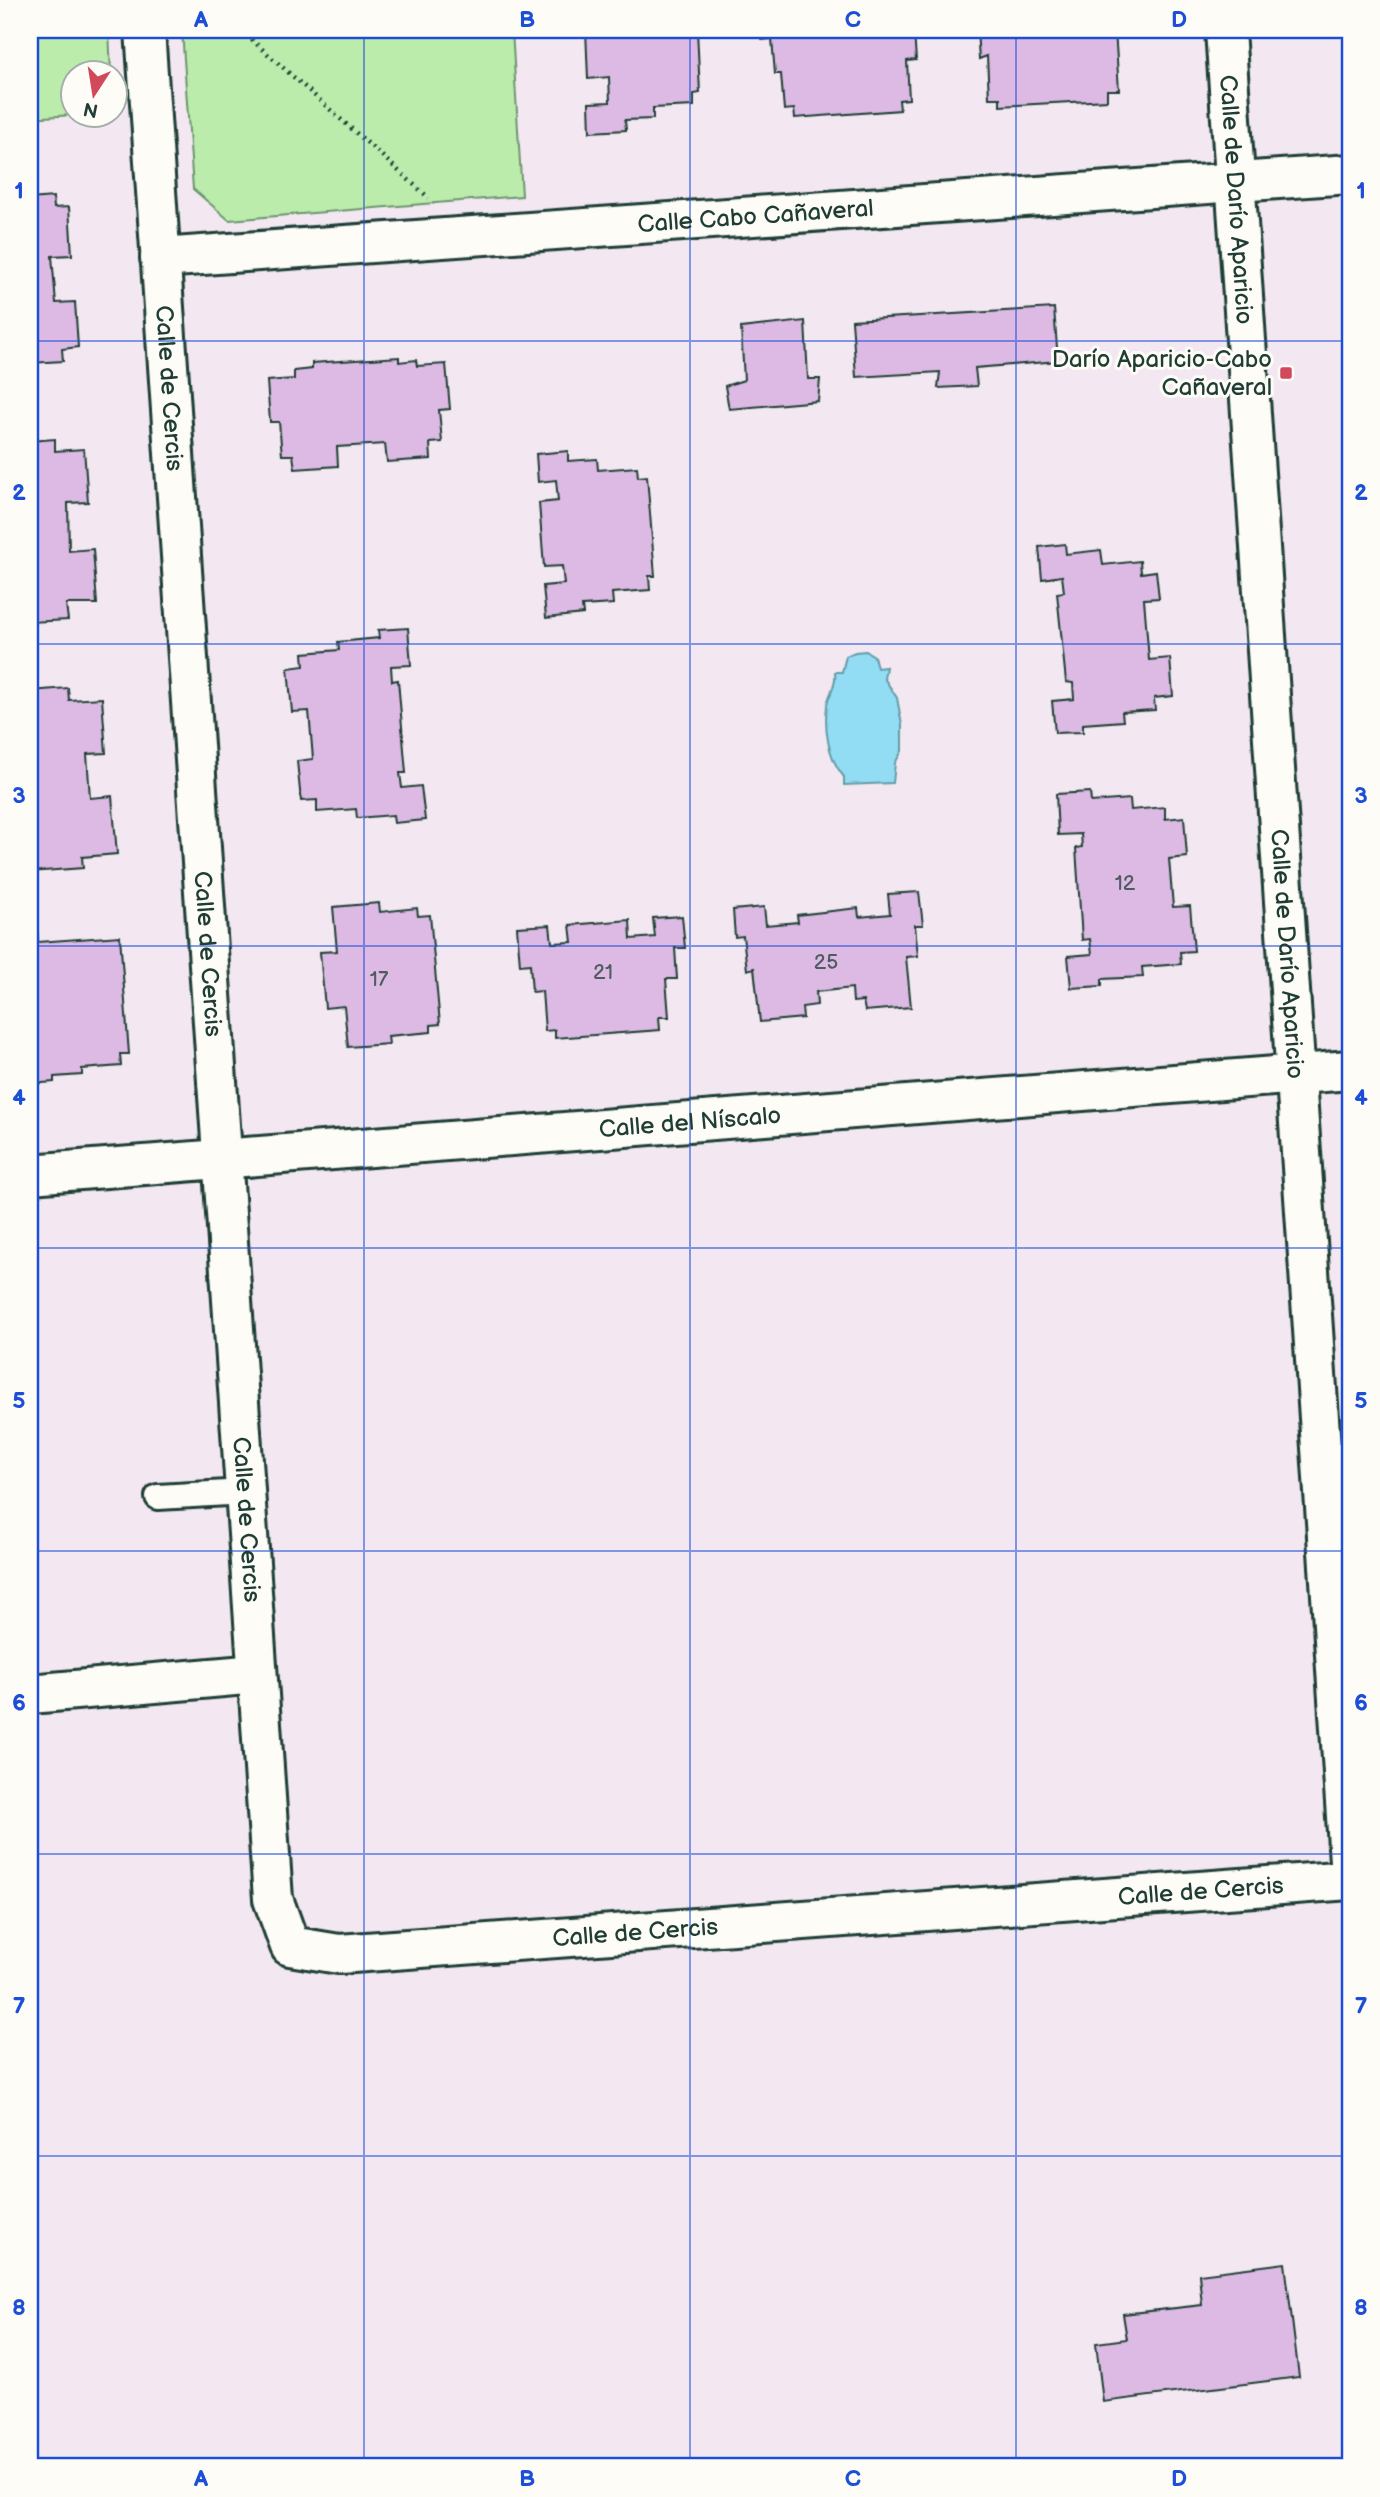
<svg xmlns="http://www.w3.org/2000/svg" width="1380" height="2497" font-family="'Balsamiq Sans',sans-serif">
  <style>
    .green { fill: #bbecac; stroke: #6d9470; stroke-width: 2 }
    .water { fill: #92dcf4; stroke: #649ca7; stroke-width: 2 }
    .building { fill: #ddbae4; stroke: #1f3d34; stroke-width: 2 }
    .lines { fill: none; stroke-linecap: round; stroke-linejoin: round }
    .lane-casing { stroke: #1f3d34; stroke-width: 30 }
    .street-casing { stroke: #1f3d34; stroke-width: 44 }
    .path { stroke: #1f3d34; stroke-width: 4.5; stroke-dasharray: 2 5; stroke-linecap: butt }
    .lane { stroke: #fdfcf7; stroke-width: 24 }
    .street { stroke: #fdfcf7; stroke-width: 38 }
    .grid { fill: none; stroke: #1d4ed8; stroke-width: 2; stroke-opacity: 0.55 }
    .poi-dot { fill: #d1495b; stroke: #fdfcf7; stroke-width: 2.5 }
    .labels { text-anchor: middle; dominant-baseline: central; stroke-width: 6; stroke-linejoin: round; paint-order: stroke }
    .number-label { font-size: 21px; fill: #4e5c60 }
    .street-label { font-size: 24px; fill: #1f3d34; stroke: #fdfcf7 }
    .poi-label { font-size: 24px; fill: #1f3d34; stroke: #fdfcf7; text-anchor: end }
    .neatline { fill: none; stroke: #1d4ed8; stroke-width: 2.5 }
    .grid-label { font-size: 23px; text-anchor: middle; font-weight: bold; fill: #1d4ed8 }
  </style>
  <rect width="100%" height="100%" fill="#f3e8f1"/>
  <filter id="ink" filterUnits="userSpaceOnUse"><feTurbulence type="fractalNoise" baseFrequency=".0143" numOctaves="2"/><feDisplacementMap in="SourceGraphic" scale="14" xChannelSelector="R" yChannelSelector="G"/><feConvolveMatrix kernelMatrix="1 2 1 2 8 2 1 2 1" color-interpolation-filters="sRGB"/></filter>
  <g filter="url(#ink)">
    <!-- green -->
    <path class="green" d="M30,30h79l2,43 -37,1 -1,41 -43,3z
      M182,30h330l10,166 -293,24 -36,-31z"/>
    <!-- water -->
    <path class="water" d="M866,651l8,5 3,12 9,-1 -2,11 13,20 5,27v26l-7,12 -2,20 -49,2v-8c-16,-19 -20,-48 -17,-72 2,-12 10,-20 8,-33h7l4,-16 9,-4z"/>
    <!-- building -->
    <path class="building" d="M586,30h111l3,63 -6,1v12l-41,2v11l-28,1 1,10 -36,2 -1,-29 21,-1 -1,-25 -21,2z
      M761,30h163v2h-10l2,28 -9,1 2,38 -10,1 1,10 -105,8 -1,-9 -10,1 -3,-36h-6l-3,-35 -10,1z
      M977,30h138l4,60h-12v10l-107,6v-8h-11l-2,-42 -8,3z
      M53,197l1,11 15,-1 3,48 -20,1 4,47 19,-1 3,45 -16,2 1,12 -33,2v-164z
      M1054,308l4,53 -83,7 2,18 -39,2 2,-16 -84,5 -4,-57z
      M805,321l3,58h12l-2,22 -89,8 -4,-23 19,-6 -3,-52z
      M399,357v5l17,-2 1,6 29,-2 4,45 -11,1 3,32 -12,1 1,16 -44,3 -2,-18 -48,3 1,19 -43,3 -2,-14h-11l-3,-33h-9l-3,-41 27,-2v-8l18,-2v-6z
      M55,439v12l29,-2 4,53 -20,1 1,48 24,-2 4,55h-31l2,16 -38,2v-181z
      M568,451v10l29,-2 1,11 39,-3 1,10 9,-1 8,100h-6l1,14 -38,3 1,11 -31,2 1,8 -37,4 -3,-32 21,-2 -2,-18 -18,1 -5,-64 19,-2 -2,-21 -18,2 -2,-28z
      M1065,544l1,10 35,-4 2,15 37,-4 1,12 15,-2 3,27 -15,1 5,61 21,-2 3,38 -19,2 1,12 -33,2 1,9 -40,3v8l-28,1 -3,-32 22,-2 -1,-16 -7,-1 -9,-89 7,-1 -2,-16 -20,3 -3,-32z
      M408,628l3,37 -20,1 1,15 6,-1 8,93h-6l2,15 19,-2 4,34 -31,3 -1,-8 -36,3 -1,-9 -39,3v-12l-16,1 -4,-40 16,-2 -4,-48 -17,1 -4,-44 16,-2 -1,-13 36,-3 -1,-8 41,-4 -1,-8z
      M68,688l1,12 33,-2 4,55 -19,1 3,44 22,-2 5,58 -35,3 1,11 -53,4v-181z
      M1090,792l1,10 39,-3 1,11 34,-3v12l19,-2 3,40 -18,2 4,48 17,-1 4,45 -14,1 1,12 -39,3 1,10 -41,2v7l-31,2 -3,-32 24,-2 -2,-15 -8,1 -6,-92 6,-1 -1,-13 -23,1 -2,-41z
      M919,892l4,33h-8l3,31 -12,1 5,50 -46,4 -2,-10 -10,1 -1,-14 -36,4 1,13 -15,2 1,11 -43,4 -6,-54 -7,2 -4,-34 -8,1 -2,-27 31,-3 2,18 32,-3 -1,-7 61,-7 1,9 31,-3 -2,-20z
      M379,903l1,9 37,-4 1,8 12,-1 10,109 -9,1v7l-43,4 1,8 -41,3 -4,-41 -19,2 -5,-56 17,-1 -4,-44z
      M682,916l3,32h-10l2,31h-11l3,38h-10l1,13 -105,8v-8l-10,1 -3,-40 -10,1 -2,-28 -10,1 -3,-38 33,-2 2,18 20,-1 -2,-17 60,-5 1,19 24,-2 -2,-19z
      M30,928h7l1,14 82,-6 9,118h-9l1,12 -39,3v6l-28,2v5l-24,2v-29l7,-1 -1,-16h-6v-63l3,-1z
      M1285,2263l14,114 -196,25 -7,-59 31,-4 -4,-25 79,-9 -3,-31z"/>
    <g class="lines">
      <!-- lane casing -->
      <g class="lane-casing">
        <path id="lane" d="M158,1497l87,-5"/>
      </g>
      <!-- street casing -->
      <g class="street-casing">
        <g id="street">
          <path id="s1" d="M145,30l128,1869 17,47 49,8 1011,-74"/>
          <path id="s2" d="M1225,30l125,1846"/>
          <path id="s3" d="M160,258l1190,-84"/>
          <path id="s4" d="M30,1174l1320,-104"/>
          <path d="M30,1694l227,-20"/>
        </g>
      </g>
      <!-- path -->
      <path class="path" d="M241,30l188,168"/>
      <!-- lane -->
      <use href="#lane" class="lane"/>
      <!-- street -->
      <use href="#street" class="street"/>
    </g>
  </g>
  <!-- grid -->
  <path class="grid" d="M364,30v2437M690,30v2437M1016,30v2437M30,341h1320M30,644h1320M30,946h1320M30,1248h1320M30,1551h1320M30,1854h1320M30,2156h1320"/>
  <!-- markers -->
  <rect class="poi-dot" x="1279" y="366" width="14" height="14" rx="3.5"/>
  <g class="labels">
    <!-- number labels -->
    <g class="number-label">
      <text x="1125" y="883">12</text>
      <text x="826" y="962">25</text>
      <text x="603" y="972">21</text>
      <text x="379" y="979">17</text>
    </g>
    <!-- street labels -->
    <g class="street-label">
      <text stroke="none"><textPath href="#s2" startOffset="170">Calle de Darío Aparicio</textPath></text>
      <text stroke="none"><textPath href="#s3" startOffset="597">Calle Cabo Cañaveral</textPath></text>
      <text stroke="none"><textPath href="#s1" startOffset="359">Calle de Cercis</textPath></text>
      <text stroke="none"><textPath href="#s2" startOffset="926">Calle de Darío Aparicio</textPath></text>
      <text stroke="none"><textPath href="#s1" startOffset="926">Calle de Cercis</textPath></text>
      <text stroke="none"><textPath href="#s4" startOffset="662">Calle del Níscalo</textPath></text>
      <text stroke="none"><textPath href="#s1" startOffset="1493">Calle de Cercis</textPath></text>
      <text stroke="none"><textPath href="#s1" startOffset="2837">Calle de Cercis</textPath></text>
      <text stroke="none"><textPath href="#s1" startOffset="2270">Calle de Cercis</textPath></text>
    </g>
    <!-- poi labels -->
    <g class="poi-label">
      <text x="1272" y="359">Darío Aparicio-Cabo<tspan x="1272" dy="28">Cañaveral</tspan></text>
    </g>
  </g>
  <!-- margin -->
  <rect width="1380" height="2497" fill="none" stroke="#fdfcf7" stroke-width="77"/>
  <!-- north arrow -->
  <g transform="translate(94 94) rotate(192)"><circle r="33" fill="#fdfcf7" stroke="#a4b0a9" stroke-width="2"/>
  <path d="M0-5L12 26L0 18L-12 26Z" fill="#d1495b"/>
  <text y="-10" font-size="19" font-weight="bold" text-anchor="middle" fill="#1f3d34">N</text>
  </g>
  <rect x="38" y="38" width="1304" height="2420" class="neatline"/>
  <g class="grid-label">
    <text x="201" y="27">A</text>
    <text x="527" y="27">B</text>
    <text x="853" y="27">C</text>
    <text x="1179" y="27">D</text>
    <text x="19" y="198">1</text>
    <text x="1361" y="198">1</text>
    <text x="19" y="500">2</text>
    <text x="1361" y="500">2</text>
    <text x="19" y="803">3</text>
    <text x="1361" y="803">3</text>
    <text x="19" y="1105">4</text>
    <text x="1361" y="1105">4</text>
    <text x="19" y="1408">5</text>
    <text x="1361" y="1408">5</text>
    <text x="19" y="1710">6</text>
    <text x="1361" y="1710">6</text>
    <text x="19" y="2013">7</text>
    <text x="1361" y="2013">7</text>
    <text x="19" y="2315">8</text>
    <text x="1361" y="2315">8</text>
    <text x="201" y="2486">A</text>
    <text x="527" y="2486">B</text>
    <text x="853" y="2486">C</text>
    <text x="1179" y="2486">D</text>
  </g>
</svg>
